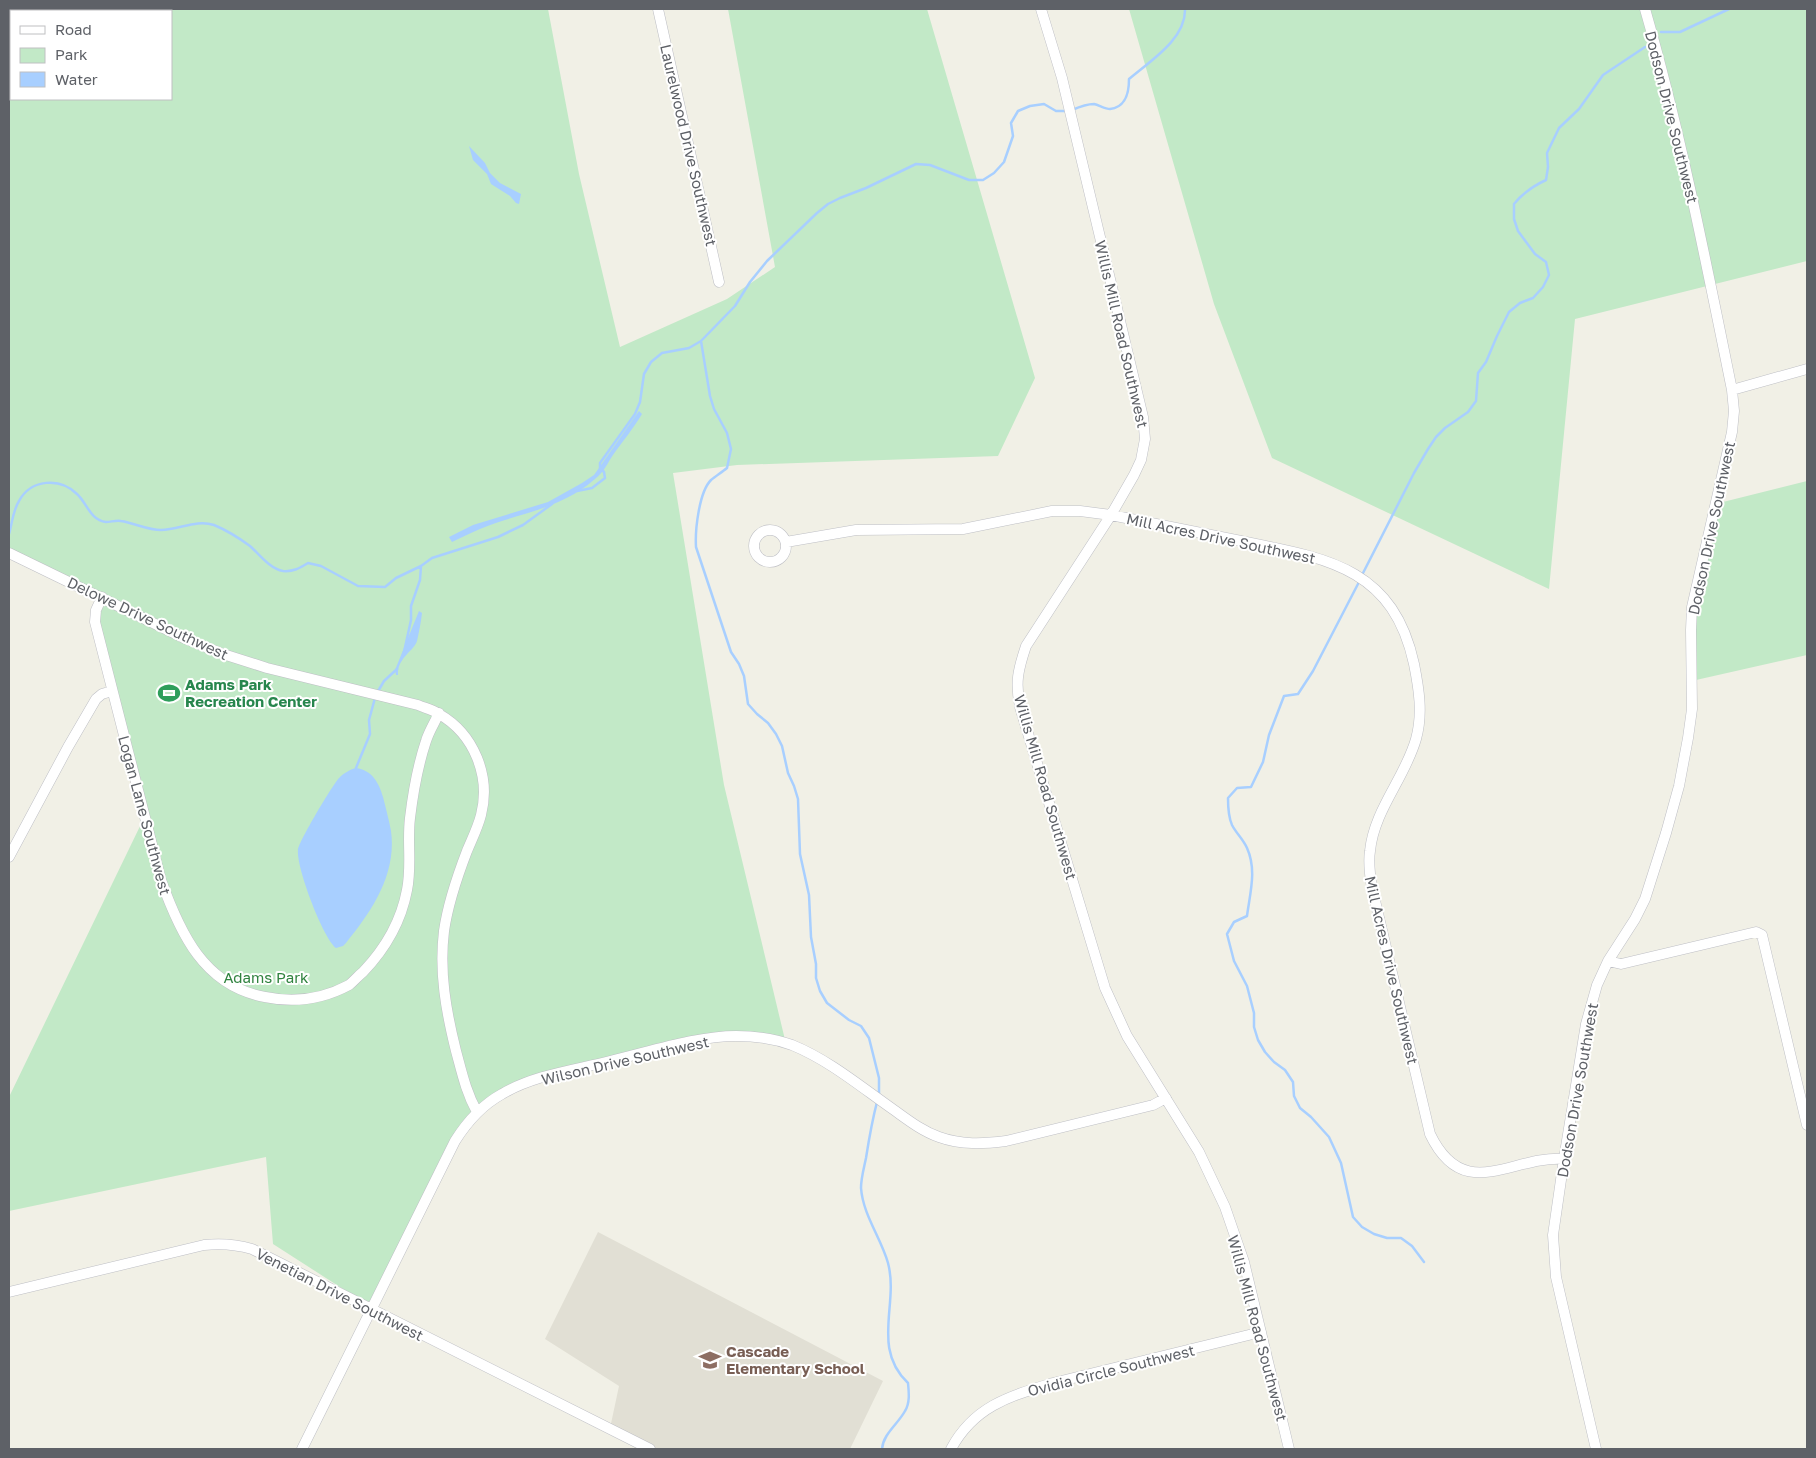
<svg xmlns="http://www.w3.org/2000/svg" width="1816" height="1458" font-family="'Golos Text',sans-serif">
  <style>
    .education { fill: #e1dfd4 }
    .green { fill: #c2e9c7; fill-rule: evenodd }
    .water { fill: #a8cfff }
    .lines { fill: none; stroke-linecap: round; stroke-linejoin: round }
    .stream { stroke: #a8cfff; stroke-width: 2.5 }
    .minor-casing { stroke: #bebfc5; stroke-width: 11 }
    .minor { stroke: #fff; stroke-width: 10 }
    .labels { text-anchor: middle; dominant-baseline: central; stroke-width: 4; stroke-linejoin: round; paint-order: stroke }
    .street-label { font-size: 15px; fill: #5e6167; stroke: #fff }
    .leisure-label { font-size: 15px; font-weight: bold; fill: #27864d; stroke: #fff; text-anchor: start }
    .park-label { font-size: 15px; fill: #30833f; stroke: #fff }
    .education-label { font-size: 15px; font-weight: bold; fill: #785e54; stroke: #fff; text-anchor: start }
  </style>
  <rect width="100%" height="100%" fill="#f1f0e6"/>
  <!-- education -->
  <path class="education" d="M598,1232l285,149 -33,68h-208l-33,-16 10,-47 -74,-47z"/>
  <!-- green -->
  <path class="green" d="M9,9h539l31,165 41,173 107,-48 48,-32 -47,-258h199l108,369 -37,78 -261,9 -64,8 51,312 62,259 -41,-12 -49,7 -188,53 -36,21 -104,192 -95,-61 -7,-87 -257,54v-114l134,-277 -46,-192 1,-30 -89,-42zM11,11h160v88h-160z
    M1129,9h678v252l-232,58 -26,270 -277,-131 -58,-154z
    M1807,481v174l-111,25v-88l23,-89z"/>
  <!-- water -->
  <path class="water" d="M469,146l16,17 5,10 10,10 21,11 -2,10 -3,-1 -6,-7 -19,-12 -4,-10 -14,-14z
    M639,411l3,3c-9,15 -19,27 -29,41 -6,9 -9,17 -18,24 -36,31 -74,33 -115,50 -10,4 -19,9 -28,13l-3,-5 24,-12 75,-23 34,-19 12,-8z
    M419,611l3,2c-1,9 -3,19 -5,28 -3,10 -20,17 -19,34h-2l-1,-5z
    M356,768c16,2 23,15 27,29 3,12 6,23 8,34 6,44 -20,81 -45,112l-3,3 -7,2c-13,-10 -40,-81 -38,-98 0,-7 36,-68 42,-73 4,-4 11,-8 16,-9z"/>
  <g class="lines">
    <!-- stream -->
    <path class="stream" d="M1661,32h19l49,-23
      M1072,110c7,-3 14,-6 22,-6 5,1 11,5 16,5 16,-2 19,-16 19,-30 21,-18 57,-40 56,-70
      M701,341l9,55 4,13 13,24 4,16 -4,19c-5,4 -11,8 -16,12 -12,12 -16,50 -15,67l35,105 8,12 5,12 4,28 9,10 11,9 8,11 6,12 6,27 6,13 4,13 2,55 9,41 2,42 5,27v14l4,13 7,12 22,17 12,6 8,12 10,40v16
      M577,491l15,-3 13,-10 -1,-6 -4,-4v-5l35,-49 5,-12 4,-28 7,-12 11,-9 27,-5 12,-7 34,-35 15,-24 17,-21 50,-48 11,-9 12,-6 26,-10 50,-24 14,1 39,15h14l11,-7 10,-11 9,-26 -2,-13 7,-12 12,-5 14,-2 12,7h10
      M9,534c3,-10 4,-24 10,-33 12,-22 41,-24 58,-7 10,9 13,26 29,28 5,0 10,-2 15,-1 13,2 27,9 40,9 18,0 35,-11 53,-5 12,5 25,13 36,21 9,8 20,23 33,25 10,1 17,-3 25,-8l13,3 37,20 27,1 11,-9 25,-12 11,-8 66,-21 25,-12 29,-21
      M1361,577l53,-104 14,-24 8,-12 9,-9 23,-16 8,-11 2,-28 8,-11 11,-26 12,-24 11,-9 13,-5 10,-11 6,-12 -3,-13 -11,-8 -17,-23 -4,-12v-15c9,-11 19,-18 32,-24l2,-13 -1,-14 12,-25 20,-19 24,-34 42,-28
      M1359,582l-46,89 -15,23 -14,2 -15,39 -6,27 -12,25 -14,1 -9,10c0,9 0,18 4,27 4,8 11,14 15,23 10,22 3,45 0,68l-13,6 -7,12 7,27 13,25 7,27v14l4,13 7,12 9,10 11,8 8,12 1,14 6,12 11,9 18,20 12,26 12,54 9,10 12,7 13,4h14l11,8 12,16
      M404,652l7,-32v-14l9,-26 1,-14
      M377,693l7,-12 13,-12
      M356,768l14,-34 -1,-14 6,-22
      M877,1102c-5,19 -8,37 -11,56 -2,10 -5,20 -5,30 2,27 20,50 27,75 11,41 -17,85 20,120 1,10 2,20 -3,28 -7,13 -22,23 -23,38"/>
    <!-- minor casing -->
    <g class="minor-casing">
      <path id="minor" d="M658,9l61,273
        M1041,9l21,69 81,339 2,22 -4,21 -7,15 -23,40 -85,131c-8,24 -11,36 -6,61l85,281 22,48 72,116 26,55 19,55 45,187
        M1732,390l75,-21
        M754 546a16 16 0 1 1 32 0a16 16 0 1 1-32 0Z
        M786,542l70,-12 107,-1 89,-18h28l31,4c43,9 87,17 130,26 85,17 152,26 173,123 5,25 9,50 2,75 -11,39 -42,71 -46,112 -2,12 0,25 2,37l58,246c34,71 82,21 134,25
        M9,553l177,86 37,15 44,14 151,37c7,3 15,5 21,9 35,20 52,62 42,101 -3,12 -9,24 -14,36 -10,26 -19,52 -23,80 -5,41 2,80 12,120 6,22 10,41 21,61
        M102,597l-6,13 -1,12 66,258c19,53 43,106 104,117 29,6 58,2 84,-12 5,-4 9,-9 14,-13 22,-23 38,-50 44,-82 5,-24 0,-48 3,-72 3,-25 8,-53 16,-77 3,-10 9,-19 13,-28
        M9,857l59,-110 28,-48 6,-5 10,-3
        M1608,961l13,3 135,-32 6,3 45,190
        M9,1292l195,-47c18,-2 31,-1 48,4l398,200
        M302,1449l153,-308c12,-19 27,-36 47,-47 32,-19 73,-24 108,-33 39,-9 87,-25 126,-25 18,0 39,3 56,9 37,15 69,42 102,65 14,10 28,21 45,27 22,8 44,7 67,4l147,-36 13,-7
        M951,1449c23,-43 59,-53 102,-66l208,-51
        M1596,1449l-40,-172 -3,-42 11,-76 22,-135 11,-39 11,-24 27,-42 10,-20 21,-66 13,-47 9,-48 4,-29 -1,-79 1,-23 40,-175 2,-21 -2,-21c-26,-128 -51,-256 -87,-381"/>
    </g>
    <!-- minor -->
    <use href="#minor" class="minor"/>
  </g>
  <!-- icons -->
  <defs>
    <g id="stadium-bare" transform="scale(1.725)"><path d="M0-5a6.5 5 0 1 0 0 10a6.5 5 0 1 0 0-10ZM-3.5-1.8h7v3.6h-7Z" fill="#2e9e5b" stroke="#fff" stroke-width="2.5" paint-order="stroke"/></g>
    <g id="school-bare" transform="scale(1.725)"><path d="M0-5L7-2L0 1L-7-2ZM-4 1L0 2.5L4 1V4Q0 6-4 4Z" fill="#8d6e63" stroke="#fff" stroke-width="2.5" paint-order="stroke"/></g>
  </defs>
  <g fill-rule="evenodd">
    <use href="#stadium-bare" x="169" y="693"/>
    <use href="#school-bare" x="710" y="1360"/>
  </g>
  <g class="labels">
    <!-- street labels -->
    <g class="street-label">
      <text transform="translate(1672 117) rotate(76)">Dodson Drive Southwest</text>
      <text transform="translate(689 145) rotate(77)">Laurelwood Drive Southwest</text>
      <text transform="translate(1122 334) rotate(77)">Willis Mill Road Southwest</text>
      <text transform="translate(1711 528) rotate(-78)">Dodson Drive Southwest</text>
      <text transform="translate(1221 538) rotate(12)">Mill Acres Drive Southwest</text>
      <text transform="translate(148 618) rotate(25)">Delowe Drive Southwest</text>
      <text transform="translate(1046 787) rotate(74)">Willis Mill Road Southwest</text>
      <text transform="translate(145 815) rotate(75)">Logan Lane Southwest</text>
      <text transform="translate(1392 970) rotate(77)">Mill Acres Drive Southwest</text>
      <text transform="translate(625 1060) rotate(-13)">Wilson Drive Southwest</text>
      <text transform="translate(1577 1090) rotate(-80)">Dodson Drive Southwest</text>
      <text transform="translate(340 1294) rotate(27)">Venetian Drive Southwest</text>
      <text transform="translate(1258 1328) rotate(75)">Willis Mill Road Southwest</text>
      <text transform="translate(1111 1370) rotate(-14)">Ovidia Circle Southwest</text>
    </g>
    <!-- leisure labels -->
    <g class="leisure-label">
      <text x="185" y="684">Adams Park<tspan x="185" dy="17">Recreation Center</tspan></text>
    </g>
    <!-- park labels -->
    <g class="park-label">
      <text x="266" y="977">Adams Park</text>
    </g>
    <!-- education labels -->
    <g class="education-label">
      <text x="726" y="1351">Cascade<tspan x="726" dy="17">Elementary School</tspan></text>
    </g>
  </g>
  <!-- border -->
  <rect width="1816" height="1458" fill="none" stroke="#5e6167" stroke-width="20"/>
  <!-- legend -->
  <rect x="10" y="10" width="162" height="90" fill="#ffffff" stroke="#bfc0c2"/>
  <rect x="20" y="26" width="25" height="8" fill="#ffffff" stroke="#bfc0c2"/>
  <text x="55" y="35" font-size="15" fill="#5e6167">Road</text>
  <rect x="20" y="48" width="25" height="15" fill="#c2e9c7" stroke="#bfc0c2"/>
  <text x="55" y="60" font-size="15" fill="#5e6167">Park</text>
  <rect x="20" y="72" width="25" height="15" fill="#a8cfff" stroke="#bfc0c2"/>
  <text x="55" y="85" font-size="15" fill="#5e6167">Water</text>
</svg>
